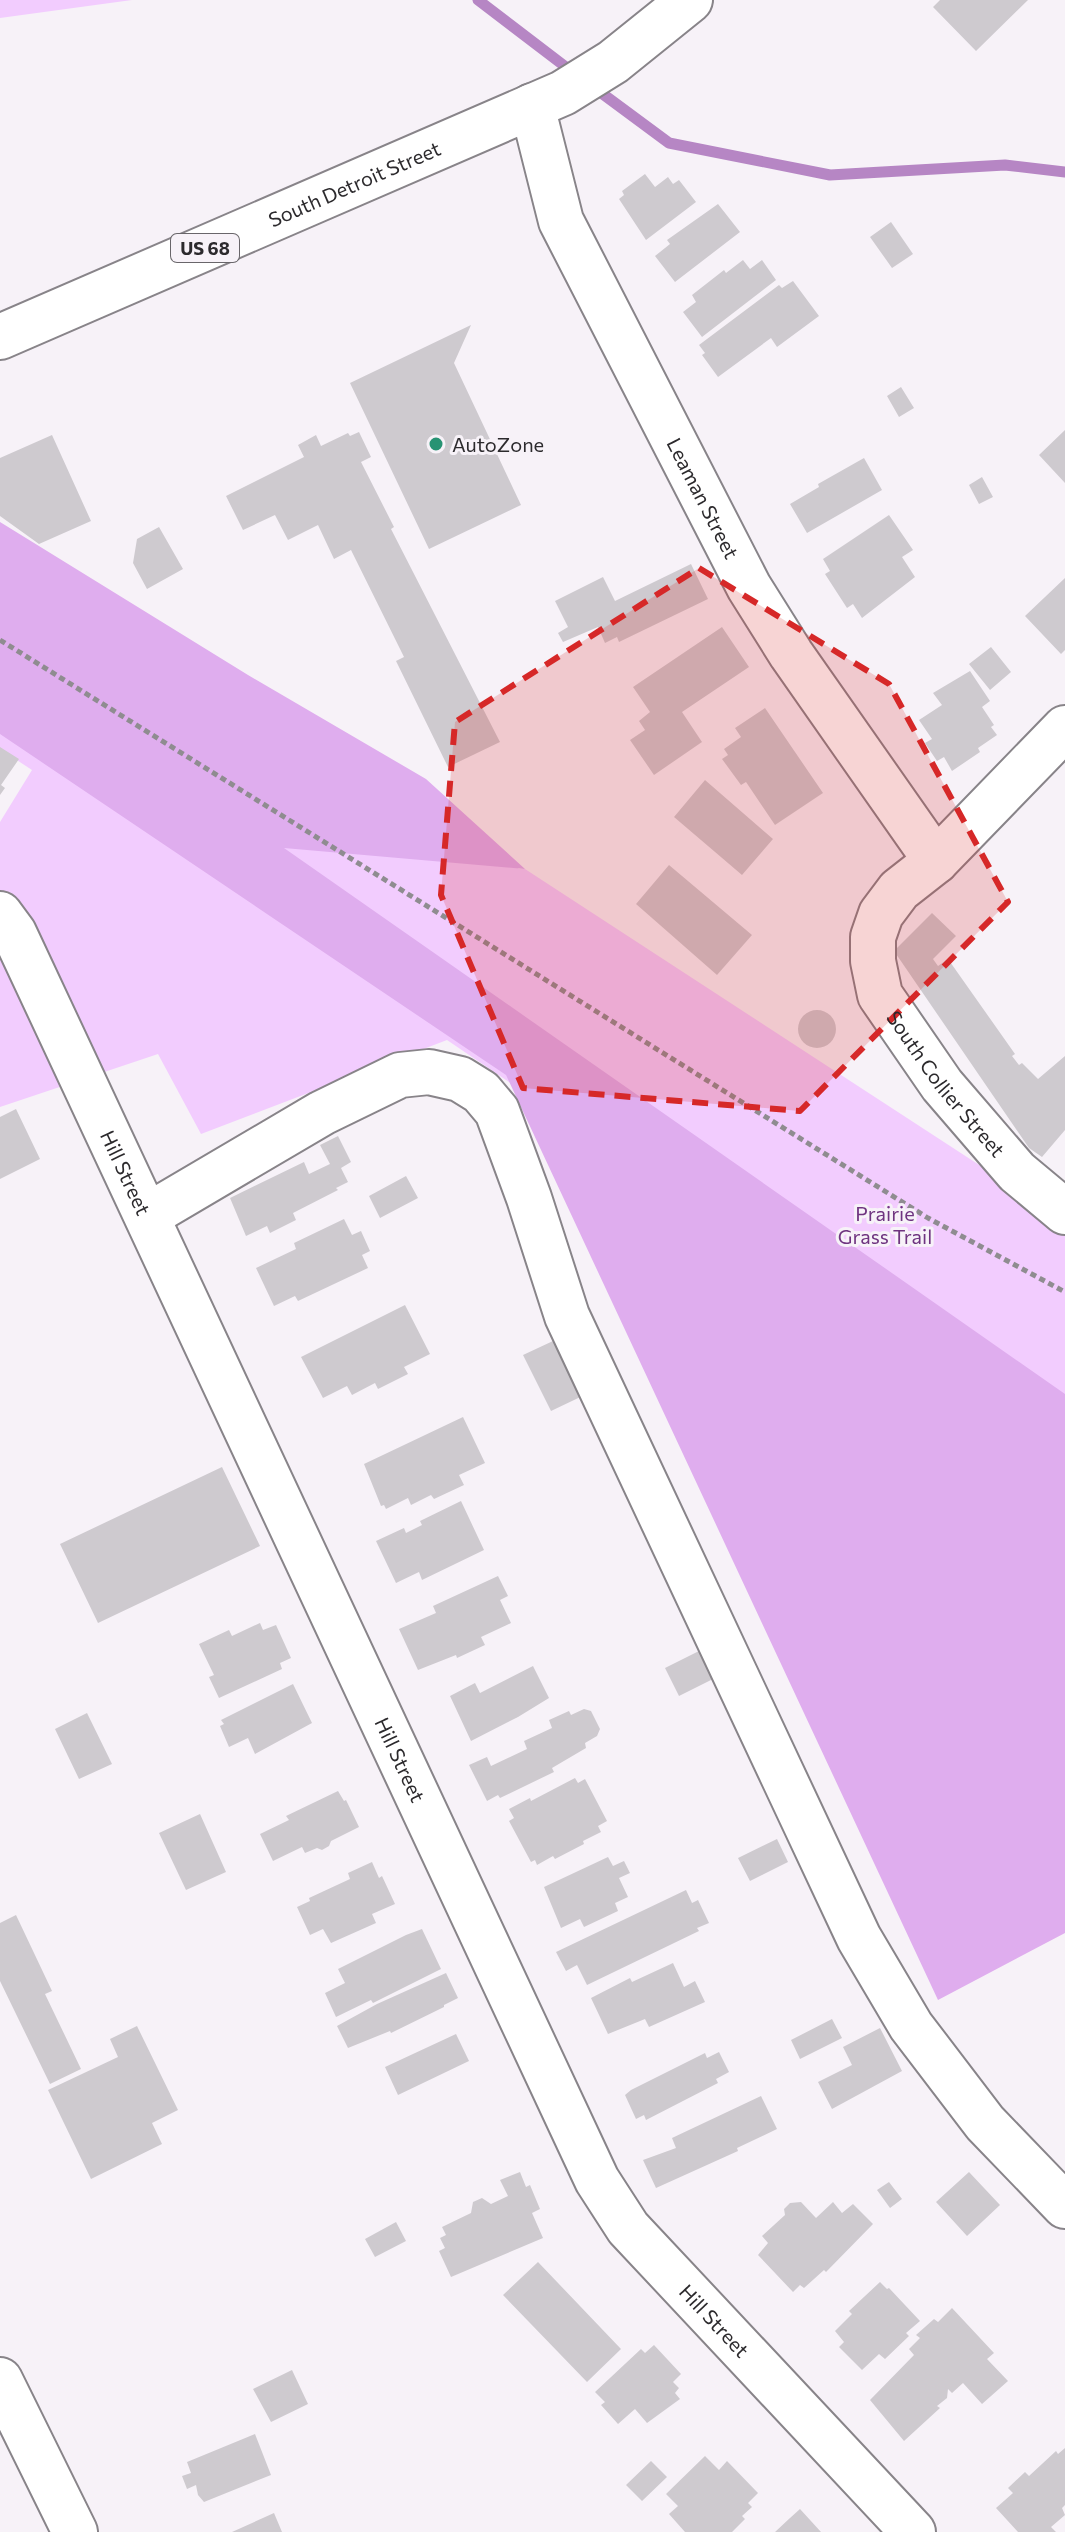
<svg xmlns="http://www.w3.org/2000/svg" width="1065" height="2532" font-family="Commissioner,sans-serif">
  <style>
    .green { fill: #f2ccfe }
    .forest { fill: #dfadee }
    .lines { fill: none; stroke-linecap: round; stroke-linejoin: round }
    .stream { stroke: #b686c4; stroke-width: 11 }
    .building { fill: #cecacf }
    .minor-casing { stroke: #888489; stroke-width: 48 }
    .major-casing { stroke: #888489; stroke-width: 48 }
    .path { stroke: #8f8c90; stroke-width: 5; stroke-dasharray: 6 4; stroke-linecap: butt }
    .minor { stroke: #fff; stroke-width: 44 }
    .major { stroke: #fff; stroke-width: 44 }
    .marked { fill: #d62828; fill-opacity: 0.2; stroke: #d62828; stroke-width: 6; stroke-dasharray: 16 10; stroke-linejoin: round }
    .poi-dot { fill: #279373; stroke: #f7f2f8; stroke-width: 3 }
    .labels { text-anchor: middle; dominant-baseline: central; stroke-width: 6; stroke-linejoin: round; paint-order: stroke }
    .shield { fill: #f7f2f8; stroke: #69666a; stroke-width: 2 }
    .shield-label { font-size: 18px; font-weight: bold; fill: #2c2a2d }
    .street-label { font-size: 20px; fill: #2c2a2d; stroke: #f7f2f8 }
    .poi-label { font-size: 20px; fill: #2c2a2d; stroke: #f7f2f8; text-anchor: start }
    .park-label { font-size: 20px; fill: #6f3480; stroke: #f7f2f8 }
  </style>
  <rect width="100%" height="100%" fill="#f7f2f8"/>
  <!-- green -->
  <path class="green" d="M0,0h132l-132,18z
    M0,542l519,327h6l540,352v238l-618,-419 -246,94 -43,-80 -158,53v-285l32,-52 -32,-21z"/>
  <!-- forest -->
  <path class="forest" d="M0,522l248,153 178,104 99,90 -241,-21 781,546v539l-127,67 -432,-925 -506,-341z"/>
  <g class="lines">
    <!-- stream -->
    <path class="stream" d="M478,0l97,74
      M592,86l77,57 161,32 175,-10 60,7"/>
  </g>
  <!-- building -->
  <path class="building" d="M940,0h88l-52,51 -43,-44z
    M645,174l10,13 13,-10 5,7 6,-4 17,22 -50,38 -27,-41 5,-4 -2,-4z
    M718,204l22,28 -65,50 -20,-26 15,-12 -3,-4z
    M891,222l22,32 -21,14 -22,-31z
    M743,260l7,9 12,-9 14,20 -74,57 -19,-25 13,-10 -4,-7 32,-25 2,3z
    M793,281l26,35 -42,31 -6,-9 -53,39 -16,-22 3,-2 -6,-8 80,-60 3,3z
    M471,325l-17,38 67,142 -92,44 -79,-166z
    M901,387l13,21 -15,9 -12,-21z
    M1065,430v53l-26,-28z
    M359,432l12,25 -10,5 33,65 -3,2 109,213 -52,25 -52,-106 8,-4 -53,-107 -17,9 -16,-34 -30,15 -13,-25 -32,15 -17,-34 78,-39 -6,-12 18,-10 5,11 27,-13 2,3z
    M52,435l39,86 -52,23 -39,-28v-58z
    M864,458l18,32 -75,43 -17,-29 29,-17 -1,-3z
    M982,477l11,20 -14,7 -10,-19z
    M889,515l24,35 -11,7 13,20 -53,41 -9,-14 -6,4 -22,-34 5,-3 -7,-12z
    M159,527l24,42 -36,20 -14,-26 4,-24z
    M691,564l17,35 -89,43 -2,-5 -12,6 -7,-16 -35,15 -5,-9 10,-6 -13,-26 48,-24 12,24z
    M1065,578v72l-4,4 -36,-38z
    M722,627l27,40 -67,45 20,30 -48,33 -24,-35 15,-10 -6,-9 11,-9 -17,-25z
    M991,647l20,25 -21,18 -21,-26z
    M970,671l20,30 -8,6 12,18 -3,2 6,8 -19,13 2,4 -28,19 -8,-14 -7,4 -12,-18 7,-4 -13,-19 23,-15 -9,-12z
    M765,708l58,85 -48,32 -29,-43 -5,3 -19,-26 6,-4 -4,-6 17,-12 -6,-9z
    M0,747l19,12 -18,26 4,3 -5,7z
    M705,780l68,59 -31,36 -68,-58z
    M669,865l83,70 -35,40 -81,-71z
    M932,913l24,23 -23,23 5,7 10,-7 67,95 -3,2 7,9 3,-2 16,16 27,-23v74l-23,27 -13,-9 -135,-197z
    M798 1029a19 19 0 1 1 38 0a19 19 0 1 1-38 0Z
    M16,1109l24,50 -40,20v-62z
    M338,1136l13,26 -10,6 7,14 -12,6 2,2 -45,23 3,7 -26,13 -3,-7 -21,10 -16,-38 74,-36 5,12 21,-10 -10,-19z
    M406,1176l12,22 -38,20 -11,-22z
    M344,1219l8,16 9,-4 9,20 -8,4 6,13 -70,33 -3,-5 -21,10 -18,-38 40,-19 -2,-6z
    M405,1305l25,49 -26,13 4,7 -30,15 -3,-6 -23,12 -5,-9 -24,12 -22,-41z
    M568,1334l27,56 -44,21 -28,-56z
    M463,1417l22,46 -26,12 5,10 -30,14 -3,-4 -20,10 -3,-7 -22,11 -2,-4 -3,1 -17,-42z
    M222,1467l38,79 -162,77 -38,-79z
    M461,1501l23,49 -62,30 -3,-8 -23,11 -20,-42 28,-13 2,5 16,-8 -2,-4z
    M498,1576l10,20 -8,4 11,23 -30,14 4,8 -28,13 -1,-3 -38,15 -19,-41 37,-16 -3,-7z
    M260,1623l3,7 13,-5 15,33 -11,5 2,6 -63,29 -10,-21 5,-2 -15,-31 30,-14 3,6z
    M701,1650l14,28 -36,18 -14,-28z
    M533,1666l16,32 -31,19 -47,24 -21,-45 25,-13 5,10z
    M293,1684l19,39 -57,31 -7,-16 -19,9 -9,-21 4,-2 -3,-4z
    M584,1709l7,2 9,18 -3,7 -12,7 1,5 -34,20 2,4 -54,26 -2,-3 -11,6 -18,-36 18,-8 4,9 36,-17 -3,-8 28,-13 -3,-8 20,-9 2,4z
    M87,1713l25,51 -33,15 -24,-50z
    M575,1778l3,5 7,-4 22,42 -9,5 3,6 -18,9 1,3 -29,15 -2,-3 -16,9 -2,-5 -4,2 -22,-41 5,-3 -5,-9 21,-11 1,3z
    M338,1791l6,10 2,-1 13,27 -28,14 -2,5 -7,4 -5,-2 -12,5 -3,-6 -29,14 -13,-27 29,-14 -3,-4z
    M200,1814l26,58 -40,18 -27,-57z
    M777,1839l11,23 -38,19 -12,-23z
    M608,1857l5,9 11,-5 6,12 -11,5 9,19 -13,6 3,8 -34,16 -4,-8 -19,9 -17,-41z
    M372,1862l7,16 3,-2 13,28 -23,10 4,9 -45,20 -8,-14 -13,6 -13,-28 13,-6 -1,-3 41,-19 -2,-6z
    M686,1890l6,13 6,-3 11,23 -12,5 2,3 -112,54 -10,-20 -11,6 -10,-19z
    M16,1915l36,76 -7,3 36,75 -31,15 -50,-103v-58z
    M422,1929l19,40 -68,34 -2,-3 -35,17 -11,-24 20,-10 -7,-14 68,-34z
    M673,1963l11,24 11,-6 10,21 -56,25 -4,-8 -37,15 -17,-36 39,-20 2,4z
    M446,1973l12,25 -14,7v2l-53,26 -1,-2 -42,17 -11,-22 40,-22z
    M832,2019l10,19 -42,21 -9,-19z
    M137,2026l41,84 -26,13 10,21 -71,35 -43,-89 70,-33 -8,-18z
    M880,2028l22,43 -70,38 -14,-27 34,-17 -9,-18z
    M456,2034l13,27 -71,34 -13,-28z
    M719,2052l10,20 -13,7 2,4 -72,37 -2,-5 -8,4 -11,-24 6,-5 74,-37 2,5z
    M761,2096l16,33 -40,19 1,3 -82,37 -13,-28 33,-12 -4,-10z
    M520,2172l6,15 4,-2 10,24 -8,4 11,25 -92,39 -12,-26 6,-3 -5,-10 6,-3 -4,-8 29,-14 2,-11 9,-4 9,6 17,-8 -8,-16z
    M969,2172l31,33 -33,31 -31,-34z
    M889,2182l13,17 -12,9 -13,-18z
    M801,2202l15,16 17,-16 9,11 11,-9 20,20 -47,48 -2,-2 -20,18 -4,-3 -7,7 -35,-37 10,-12 -6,-7 23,-21 -1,-6 6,-6z
    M396,2222l10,19 -31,16 -10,-18z
    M538,2262l83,87 -34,33 -84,-87z
    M880,2282l7,7 2,-1 31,33 -14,12 3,3 -24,23 -6,-5 -17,16 -23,-23 5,-5 -9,-11 17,-17 -3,-3z
    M952,2308l42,45 -7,6 21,22 -26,23 -19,-21 -11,10 -4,-4 -1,9 -10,8 3,2 -36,33 -34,-41 44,-45 -5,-6 11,-11 -4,-3 18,-16 4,3z
    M654,2345l27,29 -8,8 6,6 -4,5 5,6 -33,24 -12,-14 -17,15 -17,-19 4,-3 -10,-10 46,-43 4,4z
    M292,2370l16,34 -37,18 -18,-33z
    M255,2434l16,41 -67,27 -6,-7 -2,-10 -9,4 -5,-13 9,-3 -4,-11z
    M1065,2448v57l-3,3 3,7 -14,12 5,5h-38l-22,-24 17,-15 -5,-5 17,-16 4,4 27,-25 2,3z
    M705,2456l14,14 8,-9 31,32 -10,10 4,4 -10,9 3,3 -13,13h-47l-16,-18 9,-8 -12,-12z
    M651,2461l16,16 -25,24 -16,-16z
    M800,2509l21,23h-46l15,-14z
    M274,2513l8,19h-50z"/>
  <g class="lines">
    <!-- minor casing -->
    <g class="minor-casing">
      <g id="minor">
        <path id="s1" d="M532,106l29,115 188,366 42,67 145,207"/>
        <path id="s2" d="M1065,728l-129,133 -37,29 -18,24 -8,23v24l7,34 62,90 75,87 48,40"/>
        <path id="s3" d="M0,914l14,19 583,1247 31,48 285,304"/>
        <path d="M147,1216l175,-103 78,-38 29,-3 31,7 21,13 16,19 32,87 38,118 292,622 52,88 74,97 80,83"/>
        <path d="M0,2380l75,152"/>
      </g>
    </g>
    <!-- major casing -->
    <g class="major-casing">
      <g id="major">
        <path id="s4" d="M0,337l563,-244 50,-31 77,-62"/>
      </g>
    </g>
    <!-- path -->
    <path class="path" d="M0,640l928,578 137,74"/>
    <!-- minor -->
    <use href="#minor" class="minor"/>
    <!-- major -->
    <use href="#major" class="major"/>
  </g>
  <!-- marked area -->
  <path class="marked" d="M699,568l190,116 119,218 -208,209 -277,-23 -82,-193 14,-173z"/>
  <!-- markers -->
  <circle class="poi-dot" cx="436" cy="444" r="8"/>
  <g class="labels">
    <!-- shield labels -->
    <rect class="shield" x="171" y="234" width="68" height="28" rx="6"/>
    <g class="shield-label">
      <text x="205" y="248">US 68</text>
    </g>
    <!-- street labels -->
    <g class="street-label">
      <text stroke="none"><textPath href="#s4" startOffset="386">South Detroit Street</textPath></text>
      <text stroke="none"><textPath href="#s1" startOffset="430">Leaman Street</textPath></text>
      <text stroke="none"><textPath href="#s2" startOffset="456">South Collier Street</textPath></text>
      <text stroke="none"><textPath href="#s3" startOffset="288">Hill Street</textPath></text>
      <text stroke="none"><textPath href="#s3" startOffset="936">Hill Street</textPath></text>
      <text stroke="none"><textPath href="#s3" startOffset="1584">Hill Street</textPath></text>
    </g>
    <!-- poi labels -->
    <g class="poi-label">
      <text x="452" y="444">AutoZone</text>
    </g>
    <!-- park labels -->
    <g class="park-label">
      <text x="885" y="1213">Prairie<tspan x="885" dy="23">Grass Trail</tspan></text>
    </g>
  </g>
</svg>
